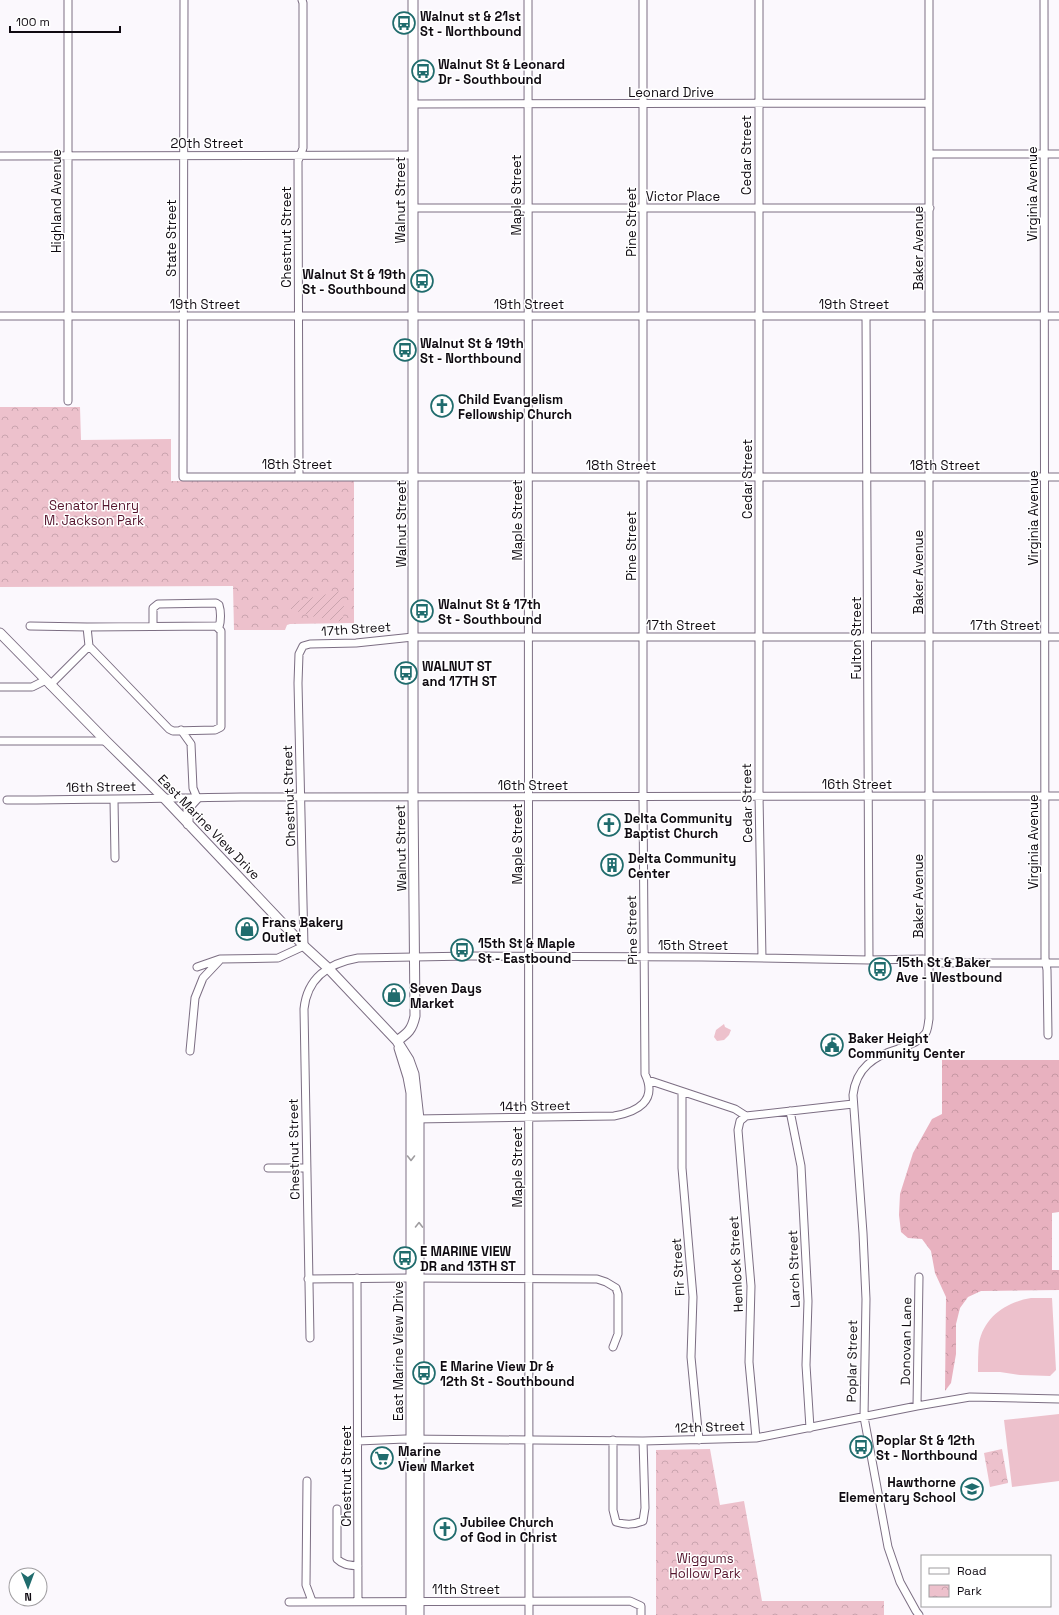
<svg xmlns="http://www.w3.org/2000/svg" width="1059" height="1615" font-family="'Space Grotesk',sans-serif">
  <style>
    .grass { fill: #edc1cc }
    .forest { fill: url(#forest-crowns) }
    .park { fill: url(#park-crowns) }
    .garden { fill: url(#garden-furrows) }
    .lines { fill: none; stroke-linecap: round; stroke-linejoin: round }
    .minor-casing { stroke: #7c6e83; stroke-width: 9 }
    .major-casing { stroke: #7c6e83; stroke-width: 11 }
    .minor { stroke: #fff; stroke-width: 7 }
    .major { stroke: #fff; stroke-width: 9 }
    .oneway { stroke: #9f9da0 }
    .labels { text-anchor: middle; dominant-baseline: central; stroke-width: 3; stroke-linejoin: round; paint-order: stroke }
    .poi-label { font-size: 13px; font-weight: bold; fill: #0f0a11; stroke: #fff; text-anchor: start }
    .street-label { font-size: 13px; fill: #0f0a11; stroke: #fff }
    .park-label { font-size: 13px; fill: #55142d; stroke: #fff }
  </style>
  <defs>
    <pattern id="forest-crowns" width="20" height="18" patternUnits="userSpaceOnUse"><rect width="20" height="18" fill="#e8b1bf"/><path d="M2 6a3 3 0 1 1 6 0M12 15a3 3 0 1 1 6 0" fill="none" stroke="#c697a3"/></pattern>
    <pattern id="park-crowns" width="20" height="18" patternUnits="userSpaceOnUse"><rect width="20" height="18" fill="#edc1cc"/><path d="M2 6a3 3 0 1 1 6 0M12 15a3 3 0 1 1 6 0" fill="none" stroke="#caa4ae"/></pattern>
    <pattern id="garden-furrows" width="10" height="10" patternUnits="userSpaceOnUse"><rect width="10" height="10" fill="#edc1cc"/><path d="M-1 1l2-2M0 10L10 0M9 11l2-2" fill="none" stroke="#caa4ae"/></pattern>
  </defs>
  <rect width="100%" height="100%" fill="#fbf8fd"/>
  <!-- grass -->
  <path class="grass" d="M724,1024l1,3 6,3 -2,5 -5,5 -7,1 -3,-4 2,-7z
    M1031,1298h21l4,72 -6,6 -30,-1 -20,-3h-22c0,-10 0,-20 1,-29 5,-26 27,-41 52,-45z
    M1059,1414v67l-47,6 -8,-67z"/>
  <!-- forest -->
  <path class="forest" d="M942,1060h117v152l-7,1v57h7v20l-78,1 -13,6 -8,11 -4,16v30l-5,29 -6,8 1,-94 -11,-24 -4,-22 -9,-12 -14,-1 -7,-6 -2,-17 1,-21 13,-41 19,-34 10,-5z"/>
  <!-- park -->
  <path class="park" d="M0,407h80l1,33 90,-1v42h183v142l-64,1 -3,1 -2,5h-51l-1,-44 -233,1z
    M710,1449l10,56 24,-4 18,100h122v14h-228v-165z
    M1002,1449l6,34 -18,4 -6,-34z"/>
  <!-- garden -->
  <path class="garden" d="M341,591l3,13 -1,18 -33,-6 -22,-8 5,-10 10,4 2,-3z"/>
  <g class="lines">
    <!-- minor casing -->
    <g class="minor-casing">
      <path id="minor" d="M184,0l-1,477h876
        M528,0l1,1615
        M759,0v796l3,162
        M1044,0l1,958 2,12 1,65
        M413,104l516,-1
        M930,154h129
        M0,156l413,-1
        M413,208h517
        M0,316h1059
        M866,316l3,644
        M68,401v-401
        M299,476l-1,-315 5,-13v-145l-1,-3
        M30,626l57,1
        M153,626v-18l5,-4 58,-1 3,2c2,6 2,16 0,22
        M50,685l39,-39 -2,-19 129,-1 5,5v96l-6,3 -42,1 -4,-2 -80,-83
        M0,687h32l14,-7
        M181,730l10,14 2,44 4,10
        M0,741h106
        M7,800c78,0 156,-2 234,-3l818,-1
        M114,800l1,58
        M197,967l23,-8 58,-1 26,-12 -6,-263 1,-29 4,-8 7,-2 46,-1 57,-6h646
        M190,1051l5,-53 8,-20 16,-17
        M648,1080l87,29 11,7 107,-12
        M682,1092v76l11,129 -2,60 8,83
        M790,1111l11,55 7,135 -2,64 4,63
        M746,1116l-6,5 -2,9 13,156 -2,76 7,76
        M415,1119l199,-3c23,-4 44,-15 31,-42l-2,-278v-796
        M268,1168h39
        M357,1278l1,323
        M308,1279l103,-1 186,1 9,3 10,6 2,6v40l-5,13
        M310,1338l-6,-329c3,-31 25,-46 54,-51l113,-2 231,1 167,3 54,-1 15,4h121
        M917,1406l2,-129
        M613,1440v70l3,12c10,3 17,3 27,-1l2,-13 -2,-67
        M358,1441l47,-2 238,2 113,-3 161,-32 53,-9 89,2
        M307,1481l-1,104 6,16
        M337,1509v50c6,6 12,6 21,7
        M289,1602l341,-1 11,5v9
        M919,1615l-3,-4 -16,-29 -12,-35 -24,-130 2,-118 -3,-66 -10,-138c3,-27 21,-39 45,-46 10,-4 20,-6 27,-15 3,-3 3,-10 4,-15v-1019"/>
    </g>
    <!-- major casing -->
    <g class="major-casing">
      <path id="major" d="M0,633l106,108 58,57 140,148 24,22 69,73 12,19 5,14 5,45v496
        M188,824v-16l9,-10
        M397,1041c11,-8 15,-11 18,-25l-2,-219v-797
        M399,1048l9,29 3,16v522"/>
    </g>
    <!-- minor -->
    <use href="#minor" class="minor"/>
    <!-- major -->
    <use href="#major" class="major"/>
  </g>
  <!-- one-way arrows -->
  <defs><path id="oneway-chevron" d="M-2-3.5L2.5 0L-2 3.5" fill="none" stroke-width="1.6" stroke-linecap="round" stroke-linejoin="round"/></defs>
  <g class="oneway">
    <use href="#oneway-chevron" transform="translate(411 1158) rotate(90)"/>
    <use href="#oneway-chevron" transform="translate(419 1225) rotate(-89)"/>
  </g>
  <!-- icons -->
  <defs>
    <g id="bus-ring" transform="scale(1.15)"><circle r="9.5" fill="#fff" stroke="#206c6d" stroke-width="1.5"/><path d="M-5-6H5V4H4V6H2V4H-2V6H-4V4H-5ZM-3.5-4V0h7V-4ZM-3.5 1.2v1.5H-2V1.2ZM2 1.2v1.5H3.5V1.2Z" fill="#206c6d"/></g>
    <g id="church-ring" transform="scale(1.15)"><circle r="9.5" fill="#fff" stroke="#206c6d" stroke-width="1.5"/><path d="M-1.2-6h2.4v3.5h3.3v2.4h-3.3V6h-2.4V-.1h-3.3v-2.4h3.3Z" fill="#206c6d"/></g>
    <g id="building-ring" transform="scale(1.15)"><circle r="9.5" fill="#fff" stroke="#206c6d" stroke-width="1.5"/><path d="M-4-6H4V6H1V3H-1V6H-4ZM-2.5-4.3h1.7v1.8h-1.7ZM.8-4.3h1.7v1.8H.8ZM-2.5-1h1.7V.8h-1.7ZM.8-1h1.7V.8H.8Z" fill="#206c6d"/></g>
    <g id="shop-ring" transform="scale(1.15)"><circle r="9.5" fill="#fff" stroke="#206c6d" stroke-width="1.5"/><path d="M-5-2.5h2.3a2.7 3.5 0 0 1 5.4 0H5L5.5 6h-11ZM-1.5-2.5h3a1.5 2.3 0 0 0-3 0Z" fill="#206c6d"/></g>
    <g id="civic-ring" transform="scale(1.15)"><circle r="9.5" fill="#fff" stroke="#206c6d" stroke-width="1.5"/><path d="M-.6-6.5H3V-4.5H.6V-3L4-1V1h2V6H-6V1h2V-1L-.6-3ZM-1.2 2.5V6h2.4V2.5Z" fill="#206c6d"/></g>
    <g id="supermarket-ring" transform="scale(1.15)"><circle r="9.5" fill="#fff" stroke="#206c6d" stroke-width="1.5"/><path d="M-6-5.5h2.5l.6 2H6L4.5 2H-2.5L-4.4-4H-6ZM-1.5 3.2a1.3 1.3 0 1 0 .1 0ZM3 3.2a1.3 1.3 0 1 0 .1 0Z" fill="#206c6d"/></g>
    <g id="school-ring" transform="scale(1.15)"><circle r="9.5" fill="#fff" stroke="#206c6d" stroke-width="1.5"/><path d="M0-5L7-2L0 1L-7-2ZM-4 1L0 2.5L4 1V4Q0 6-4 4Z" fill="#206c6d"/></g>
  </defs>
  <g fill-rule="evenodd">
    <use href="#bus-ring" x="404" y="23"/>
    <use href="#bus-ring" x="423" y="71"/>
    <use href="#bus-ring" x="422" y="281"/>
    <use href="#bus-ring" x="405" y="350"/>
    <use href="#church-ring" x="442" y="406"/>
    <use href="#bus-ring" x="422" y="611"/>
    <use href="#bus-ring" x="406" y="673"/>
    <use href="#church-ring" x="609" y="825"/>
    <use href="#building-ring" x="612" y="865"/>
    <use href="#shop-ring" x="247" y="929"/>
    <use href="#bus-ring" x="462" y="950"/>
    <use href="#bus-ring" x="880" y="969"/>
    <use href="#shop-ring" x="394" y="995"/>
    <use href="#civic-ring" x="832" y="1045"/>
    <use href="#bus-ring" x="405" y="1258"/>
    <use href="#bus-ring" x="424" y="1373"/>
    <use href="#bus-ring" x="861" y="1447"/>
    <use href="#supermarket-ring" x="382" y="1458"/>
    <use href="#school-ring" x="972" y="1489"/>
    <use href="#church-ring" x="445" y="1529"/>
  </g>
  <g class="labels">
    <!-- poi labels -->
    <g class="poi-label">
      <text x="420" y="16">Walnut st &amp; 21st<tspan x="420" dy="15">St - Northbound</tspan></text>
      <text x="438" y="64">Walnut St &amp; Leonard<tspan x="438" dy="15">Dr - Southbound</tspan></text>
      <text x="406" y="274" text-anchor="end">Walnut St &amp; 19th<tspan x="406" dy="15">St - Southbound</tspan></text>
      <text x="420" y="343">Walnut St &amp; 19th<tspan x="420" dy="15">St - Northbound</tspan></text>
      <text x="458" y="399">Child Evangelism<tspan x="458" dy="15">Fellowship Church</tspan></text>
      <text x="438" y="604">Walnut St &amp; 17th<tspan x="438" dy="15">St - Southbound</tspan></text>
      <text x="422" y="666">WALNUT ST<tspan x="422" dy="15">and 17TH ST</tspan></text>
      <text x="624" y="818">Delta Community<tspan x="624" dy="15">Baptist Church</tspan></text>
      <text x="628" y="858">Delta Community<tspan x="628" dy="15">Center</tspan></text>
      <text x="262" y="922">Frans Bakery<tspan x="262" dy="15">Outlet</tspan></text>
      <text x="478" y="943">15th St &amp; Maple<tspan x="478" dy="15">St - Eastbound</tspan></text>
      <text x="896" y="962">15th St &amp; Baker<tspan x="896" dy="15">Ave - Westbound</tspan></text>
      <text x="410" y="988">Seven Days<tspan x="410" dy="15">Market</tspan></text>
      <text x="848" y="1038">Baker Height<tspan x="848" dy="15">Community Center</tspan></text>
      <text x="420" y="1251">E MARINE VIEW<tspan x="420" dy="15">DR and 13TH ST</tspan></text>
      <text x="440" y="1366">E Marine View Dr &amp;<tspan x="440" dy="15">12th St - Southbound</tspan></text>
      <text x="876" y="1440">Poplar St &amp; 12th<tspan x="876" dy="15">St - Northbound</tspan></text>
      <text x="398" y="1451">Marine<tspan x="398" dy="15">View Market</tspan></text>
      <text x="956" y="1482" text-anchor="end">Hawthorne<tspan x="956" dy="15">Elementary School</tspan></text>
      <text x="460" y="1522">Jubilee Church<tspan x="460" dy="15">of God in Christ</tspan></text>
    </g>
    <!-- street labels -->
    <g class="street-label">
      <text x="671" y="92">Leonard Drive</text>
      <text x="207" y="143">20th Street</text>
      <text transform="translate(746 155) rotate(-90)">Cedar Street</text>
      <text transform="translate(1032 194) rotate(-90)">Virginia Avenue</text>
      <text transform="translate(516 195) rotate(-90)">Maple Street</text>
      <text x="683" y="196">Victor Place</text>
      <text transform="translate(400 200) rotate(-90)">Walnut Street</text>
      <text transform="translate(56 201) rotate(-90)">Highland Avenue</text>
      <text transform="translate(631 222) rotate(-90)">Pine Street</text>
      <text transform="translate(286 237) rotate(-90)">Chestnut Street</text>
      <text transform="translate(171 238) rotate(-90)">State Street</text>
      <text transform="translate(918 248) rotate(-90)">Baker Avenue</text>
      <text x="205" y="304">19th Street</text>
      <text x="529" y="304">19th Street</text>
      <text x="854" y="304">19th Street</text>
      <text x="297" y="464">18th Street</text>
      <text x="621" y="465">18th Street</text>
      <text x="945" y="465">18th Street</text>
      <text transform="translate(747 479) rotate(-90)">Cedar Street</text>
      <text transform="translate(1033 518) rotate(-90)">Virginia Avenue</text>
      <text transform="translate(517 520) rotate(-90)">Maple Street</text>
      <text transform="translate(401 524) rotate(-90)">Walnut Street</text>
      <text transform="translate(631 546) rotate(-90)">Pine Street</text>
      <text transform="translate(918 572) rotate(-90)">Baker Avenue</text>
      <text x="681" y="625">17th Street</text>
      <text x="1005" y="625">17th Street</text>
      <text transform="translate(356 629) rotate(-4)">17th Street</text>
      <text transform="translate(856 638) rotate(-90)">Fulton Street</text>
      <text x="857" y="784">16th Street</text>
      <text x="533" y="785">16th Street</text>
      <text transform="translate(101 787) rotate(-1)">16th Street</text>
      <text transform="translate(289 796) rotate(-92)">Chestnut Street</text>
      <text transform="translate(747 803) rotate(-91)">Cedar Street</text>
      <text transform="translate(209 827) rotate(46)">East Marine View Drive</text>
      <text transform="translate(1033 842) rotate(-90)">Virginia Avenue</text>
      <text transform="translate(517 844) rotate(-90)">Maple Street</text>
      <text transform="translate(401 848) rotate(-91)">Walnut Street</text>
      <text transform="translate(918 896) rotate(-90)">Baker Avenue</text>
      <text transform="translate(632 930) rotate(-91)">Pine Street</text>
      <text x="693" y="945">15th Street</text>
      <text transform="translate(535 1106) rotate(-1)">14th Street</text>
      <text transform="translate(294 1149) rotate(-91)">Chestnut Street</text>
      <text transform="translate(517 1167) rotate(-90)">Maple Street</text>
      <text transform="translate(736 1264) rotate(-93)">Hemlock Street</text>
      <text transform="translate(678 1267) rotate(-94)">Fir Street</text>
      <text transform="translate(794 1269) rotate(-92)">Larch Street</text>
      <text transform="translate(906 1341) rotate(-89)">Donovan Lane</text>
      <text transform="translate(398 1351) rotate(-90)">East Marine View Drive</text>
      <text transform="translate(852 1361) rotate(-89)">Poplar Street</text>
      <text transform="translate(710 1427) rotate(-2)">12th Street</text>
      <text transform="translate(346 1476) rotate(-90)">Chestnut Street</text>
      <text x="466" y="1589">11th Street</text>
    </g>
    <!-- park labels -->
    <g class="park-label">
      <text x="94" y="505">Senator Henry<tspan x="94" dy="15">M. Jackson Park</tspan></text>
      <text x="705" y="1558">Wiggums<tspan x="705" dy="15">Hollow Park</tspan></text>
    </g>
  </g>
  <!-- legend -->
  <rect x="921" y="1555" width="130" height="52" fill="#ffffff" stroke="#9f9da0"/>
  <rect x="929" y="1568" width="20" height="6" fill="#ffffff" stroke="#9f9da0"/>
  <text x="957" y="1575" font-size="12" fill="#0f0a11">Road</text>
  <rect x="929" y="1585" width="20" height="12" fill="url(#park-crowns)" stroke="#9f9da0"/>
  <text x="957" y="1595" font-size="12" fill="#0f0a11">Park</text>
  <!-- north arrow -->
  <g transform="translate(28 1587) rotate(179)"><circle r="19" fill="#ffffff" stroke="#9f9da0"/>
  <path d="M0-3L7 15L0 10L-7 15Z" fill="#206c6d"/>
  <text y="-6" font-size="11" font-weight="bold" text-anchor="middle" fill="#0f0a11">N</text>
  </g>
  <!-- scale -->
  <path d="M10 26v6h110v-6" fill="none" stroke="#0f0a11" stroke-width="2"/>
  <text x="16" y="26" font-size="12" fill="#0f0a11" stroke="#ffffff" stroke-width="3" paint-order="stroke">100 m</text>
</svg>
